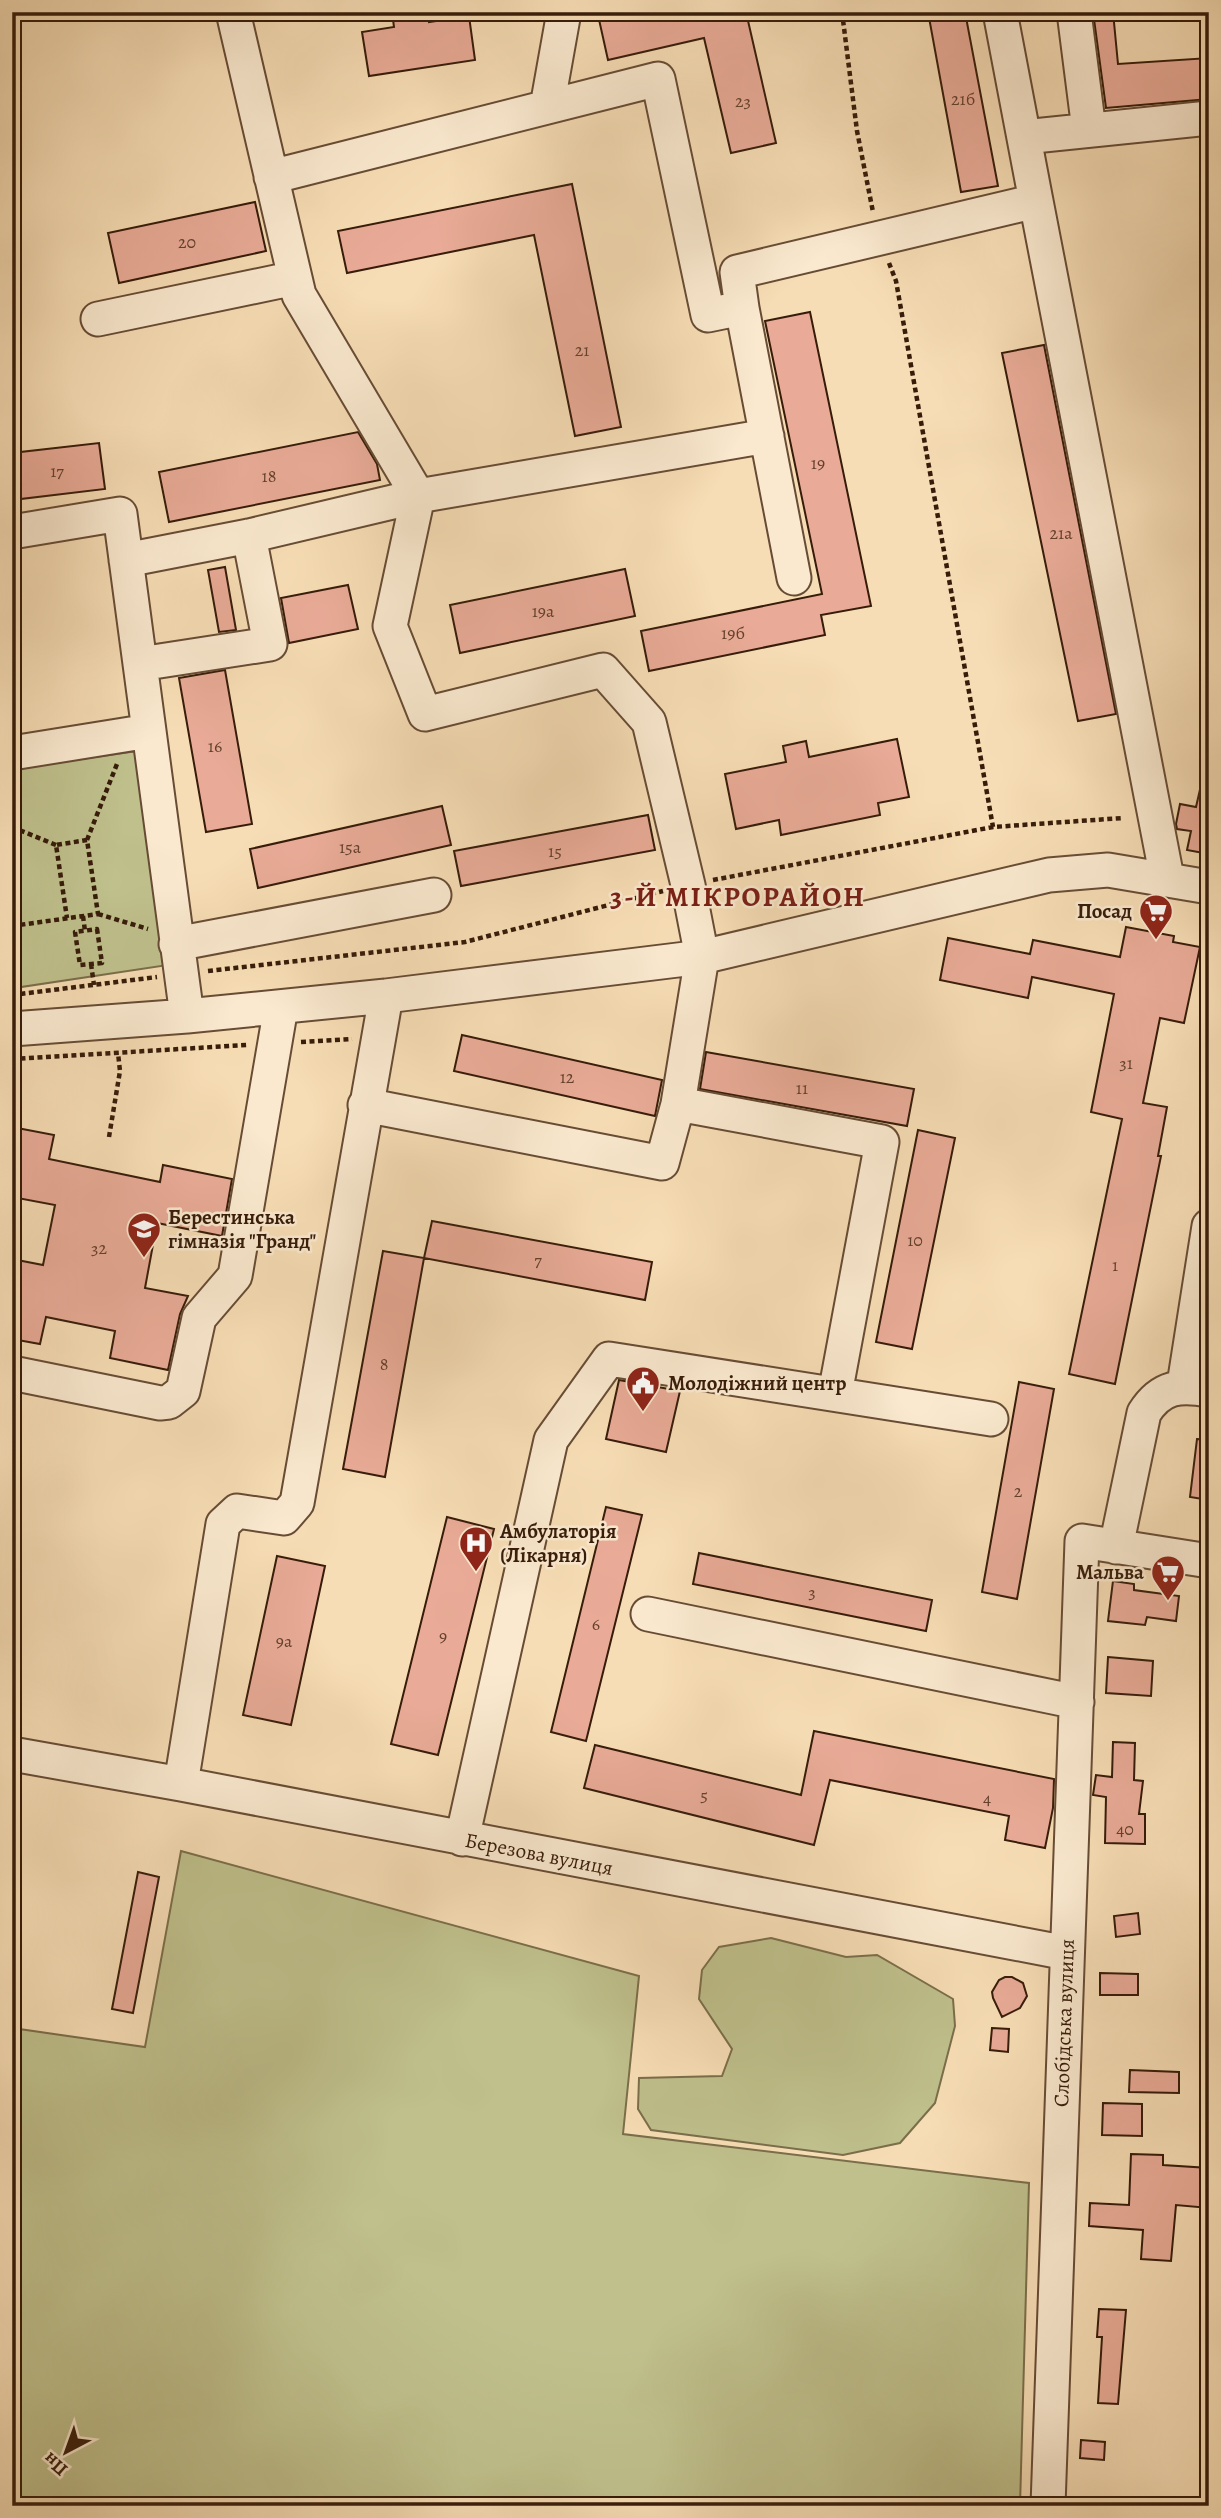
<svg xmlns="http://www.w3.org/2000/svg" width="1221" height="2518" font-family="Alegreya,serif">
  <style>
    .green { fill: #bfc08c; stroke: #7b6e4b; stroke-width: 2 }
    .building { fill: #e9ab97; stroke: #371c0a; stroke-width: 2 }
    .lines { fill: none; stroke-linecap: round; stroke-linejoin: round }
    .minor-casing { stroke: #674c35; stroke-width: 37 }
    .path { stroke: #371c0a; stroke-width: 4.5; stroke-dasharray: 5 3.5; stroke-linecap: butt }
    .minor { stroke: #fae9cf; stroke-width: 33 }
    .labels { text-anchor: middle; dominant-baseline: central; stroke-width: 5; stroke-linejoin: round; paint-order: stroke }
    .number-label { font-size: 18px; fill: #64402d }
    .poi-label { font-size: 21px; font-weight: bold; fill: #371c0a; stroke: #fae9cf; text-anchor: start }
    .street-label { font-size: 21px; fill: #371c0a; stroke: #fae9cf }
    .district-label { font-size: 28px; font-weight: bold; letter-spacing: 2px; fill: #7a1f14; stroke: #fae9cf }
  </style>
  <rect width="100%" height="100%" fill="#f7ddb5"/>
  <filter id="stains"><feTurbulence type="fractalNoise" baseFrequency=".00286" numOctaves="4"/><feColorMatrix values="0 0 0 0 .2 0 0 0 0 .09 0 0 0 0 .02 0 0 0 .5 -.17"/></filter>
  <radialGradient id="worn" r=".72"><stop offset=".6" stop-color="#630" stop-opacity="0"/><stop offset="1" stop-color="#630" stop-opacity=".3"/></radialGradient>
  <!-- green -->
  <path class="green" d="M137,751l31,214 -147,22 -9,-59v-159z
    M181,1851l458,125 -16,158 406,49 -9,323h-1008v-478l133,19z
    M771,1938l75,19 31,-2 76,44 2,27 -20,77 -35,40 -57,12 -192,-25 -13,-21 1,-31 83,-2 10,-27 -33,-50 3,-29 17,-23z"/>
  <!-- building -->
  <path class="building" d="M392,12h36l1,10 40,-6 6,44 -106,16 -7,-44 32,-5z
    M609,12h137l30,131 -45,10 -27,-115 -96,22 -10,-45z
    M928,12h37l33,174 -37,6z
    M1093,12h20l5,52 91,-6v41l-103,9z
    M572,184l49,243 -46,9 -41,-201 -187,38 -9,-42z
    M255,202l11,49 -147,32 -11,-50z
    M810,312l61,294 -50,9 4,20 -176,36 -8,-40 181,-37 -57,-273z
    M1044,345l72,369 -38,7 -76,-368z
    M358,432l19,32 3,16 -211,42 -10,-50z
    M99,443l6,46 -93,11v-47z
    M225,567l11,63 -17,2 -11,-62z
    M625,569l10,47 -175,37 -10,-48z
    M348,585l10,44 -69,14 -8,-45z
    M225,670l27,154 -46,8 -27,-154z
    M897,739l12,58 -31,6 2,12 -99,20 -2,-15 -43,9 -11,-55 61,-12 -3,-16 23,-5 3,16z
    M1201,785l8,1v68l-22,-4 4,-19 -14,-2 -1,-5 4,-20 16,3z
    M442,806l9,39 -193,43 -8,-39z
    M648,815l7,35 -194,36 -7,-35z
    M1126,927l48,9 -1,6 27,5 -16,76 -24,-5 -17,85 24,4 -9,49h3l-46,228 -46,-10 53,-255 -31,-7 23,-118 -82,-17 -4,21 -88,-18 8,-42 82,16 3,-14 87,17z
    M462,1035l200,45 -7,36 -201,-45z
    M706,1052l208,37 -7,37 -207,-37z
    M12,1127l42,8 -5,24 111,23 3,-17 69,14 -10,57 -65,-13 -12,65 43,8 -8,18 -12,56 -58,-12 5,-27 -69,-14 -6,27 -28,-5v-80l31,6 12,-60 -43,-8z
    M918,1130l37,8 -43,211 -36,-7z
    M432,1221l220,41 -7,38 -221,-42z
    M383,1251l41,7 -39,219 -42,-8z
    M619,1380l61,11 -14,61 -60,-13z
    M1019,1382l35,7 -37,210 -35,-7z
    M1197,1439l12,1v60l-19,-3z
    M606,1507l36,8 -56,226 -35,-9z
    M447,1517l47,12 -56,226 -47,-11z
    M699,1553l233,47 -6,31 -233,-47z
    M277,1556l48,10 -34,159 -48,-10z
    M1113,1581l21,3v6l45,6 -3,25 -29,-4 -2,8 -37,-4z
    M1108,1657l45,4 -2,35 -45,-3z
    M814,1731l240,48 -1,29 -8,40 -40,-8 4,-24 -179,-36 -16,65 -230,-57 11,-43 206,50z
    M1113,1742l22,1 -1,37 9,1 -4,33h6v30l-40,-1 1,-46 -13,-2 3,-20 16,2z
    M138,1872l21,5 -26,136 -21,-4z
    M1138,1913l2,21 -24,3 -2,-21z
    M1100,1973l38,1v21h-38z
    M1005,1977h7l11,6 4,13 -7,12 -18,9 -9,-19 -1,-6 7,-12z
    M992,2028l17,1 -1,23 -18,-2z
    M1130,2070l49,2v21l-50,-1z
    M1103,2103l39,1v32l-40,-1z
    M1131,2154l32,1v10l46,3v40l-33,-3 -5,56 -30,-2 2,-29 -54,-4 1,-23 39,2z
    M1099,2309l27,1 -8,94 -20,-1 4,-66h-5z
    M1081,2440l24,2 -1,18 -24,-2z"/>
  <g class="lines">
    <!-- minor casing -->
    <g class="minor-casing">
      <path id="minor" d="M233,12l66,283 119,201 -28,130 35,88 178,-44 46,52 39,163 14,72 -24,147 204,38 -47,252
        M1000,12l36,189
        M1074,12l15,118
        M547,107l17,-95
        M1024,137l185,-19
        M271,177l387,-98 50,236 34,-7 52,270
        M742,308l-5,-36 299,-71 131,677
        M98,319l197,-41
        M12,532l108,-18 29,217
        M126,560l123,-24 169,-40 349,-60
        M140,664l130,-20 -21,-108
        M12,753l137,-22 38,285
        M176,944l258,-49
        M12,1029l175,-13 199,-20 316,-39 347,-82 59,-5 101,17
        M365,1105l297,58 16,-59
        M12,1373l148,30 9,-1 14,-11 16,-73 36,-42 46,-269
        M1184,1385l25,-159
        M1116,1547l28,-134c17,-27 36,-28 65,-23
        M648,1614l429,88
        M12,1754l169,30 886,169
        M181,1784l42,-260 14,-13 47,7 13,-15 89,-507
        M462,1839l89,-399 58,-81 382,60
        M1048,2506l34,-965 127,20"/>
    </g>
    <!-- path -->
    <path class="path" d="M842,12l15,119 16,81
      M889,263l7,18 97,546
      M12,827l44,18
      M87,840l30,-76
      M713,880l280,-53 130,-9
      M98,914l50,15
      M83,916l2,15
      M12,926l86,-12 -11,-74 -31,5 11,73
      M97,929l5,34 -22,2 -5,-33z
      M91,964l3,21
      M208,971l257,-29 198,-51
      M12,995l145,-18
      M301,1042l51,-3
      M12,1059l235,-14
      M109,1137l11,-66 -2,-18"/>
    <!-- minor -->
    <use href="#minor" class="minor"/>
  </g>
  <!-- icons -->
  <defs>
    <g id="supermarket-pin" transform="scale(1.75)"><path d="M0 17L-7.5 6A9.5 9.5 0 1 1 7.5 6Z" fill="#8f2418" stroke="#fae9cf"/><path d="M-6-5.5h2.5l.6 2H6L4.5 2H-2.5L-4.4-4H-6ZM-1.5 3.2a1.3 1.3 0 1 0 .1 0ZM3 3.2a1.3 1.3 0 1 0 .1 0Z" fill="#fff"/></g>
    <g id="school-pin" transform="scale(1.75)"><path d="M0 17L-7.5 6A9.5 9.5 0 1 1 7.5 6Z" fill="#8f2418" stroke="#fae9cf"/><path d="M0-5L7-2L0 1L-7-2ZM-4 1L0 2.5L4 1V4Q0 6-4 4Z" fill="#fff"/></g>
    <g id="civic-pin" transform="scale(1.75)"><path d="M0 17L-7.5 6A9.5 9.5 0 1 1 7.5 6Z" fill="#8f2418" stroke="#fae9cf"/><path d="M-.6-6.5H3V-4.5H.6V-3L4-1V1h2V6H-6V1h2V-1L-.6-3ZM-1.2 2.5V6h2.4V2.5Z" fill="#fff"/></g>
    <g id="hospital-pin" transform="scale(1.75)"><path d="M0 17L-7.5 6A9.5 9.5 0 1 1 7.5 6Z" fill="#8f2418" stroke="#fae9cf"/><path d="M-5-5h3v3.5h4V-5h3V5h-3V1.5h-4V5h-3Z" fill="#fff"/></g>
  </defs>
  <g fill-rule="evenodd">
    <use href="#supermarket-pin" x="1156" y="911"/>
    <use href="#school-pin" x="144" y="1229"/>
    <use href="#civic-pin" x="643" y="1383"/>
    <use href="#hospital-pin" x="476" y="1543"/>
    <use href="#supermarket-pin" x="1168" y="1572"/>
  </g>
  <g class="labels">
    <!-- number labels -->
    <g class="number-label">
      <text x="963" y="99">21б</text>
      <text x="743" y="101">23</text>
      <text x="187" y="242">20</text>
      <text x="582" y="350">21</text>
      <text x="818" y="463">19</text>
      <text x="57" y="471">17</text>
      <text x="269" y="476">18</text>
      <text x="1061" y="533">21а</text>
      <text x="543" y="611">19а</text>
      <text x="733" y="633">19б</text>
      <text x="215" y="746">16</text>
      <text x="350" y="847">15а</text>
      <text x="555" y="851">15</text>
      <text x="1126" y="1063">31</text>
      <text x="567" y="1077">12</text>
      <text x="802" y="1088">11</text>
      <text x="915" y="1240">10</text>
      <text x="99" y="1248">32</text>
      <text x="538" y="1260">7</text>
      <text x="1115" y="1265">1</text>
      <text x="384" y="1364">8</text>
      <text x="1018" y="1491">2</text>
      <text x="812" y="1592">3</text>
      <text x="596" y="1624">6</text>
      <text x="443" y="1636">9</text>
      <text x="284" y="1641">9а</text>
      <text x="704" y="1795">5</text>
      <text x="987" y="1798">4</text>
      <text x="1125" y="1829">40</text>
    </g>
    <!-- poi labels -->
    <g class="poi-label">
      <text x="1132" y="911" text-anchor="end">Посад</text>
      <text x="168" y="1217">Берестинська<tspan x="168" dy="24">гімназія "Гранд"</tspan></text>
      <text x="668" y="1383">Молодіжний центр</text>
      <text x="500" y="1531">Амбулаторія<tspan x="500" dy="24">(Лікарня)</tspan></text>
      <text x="1144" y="1572" text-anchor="end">Мальва</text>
    </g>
    <!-- street labels -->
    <g class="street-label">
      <text transform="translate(539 1854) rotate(11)">Березова вулиця</text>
      <text transform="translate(1064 2023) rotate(-88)">Слобідська вулиця</text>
    </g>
    <!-- district labels -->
    <g class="district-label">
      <text x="738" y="897">3-Й МІКРОРАЙОН</text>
    </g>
  </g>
  <!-- margin -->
  <rect width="1221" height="2518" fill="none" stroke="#f7ddb5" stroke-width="42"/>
  <rect x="14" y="14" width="1193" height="2490" fill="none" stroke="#371c0a" stroke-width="3.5"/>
  <rect x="21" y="21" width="1179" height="2476" fill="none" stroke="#371c0a" stroke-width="2"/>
  <!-- north arrow -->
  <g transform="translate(66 2452) rotate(221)" stroke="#fae9cf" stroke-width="5" paint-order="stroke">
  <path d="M0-5L12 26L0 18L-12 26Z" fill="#371c0a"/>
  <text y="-10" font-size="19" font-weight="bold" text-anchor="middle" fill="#371c0a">Пн</text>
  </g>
  <rect width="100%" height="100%" filter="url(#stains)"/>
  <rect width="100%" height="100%" fill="url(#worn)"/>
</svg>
